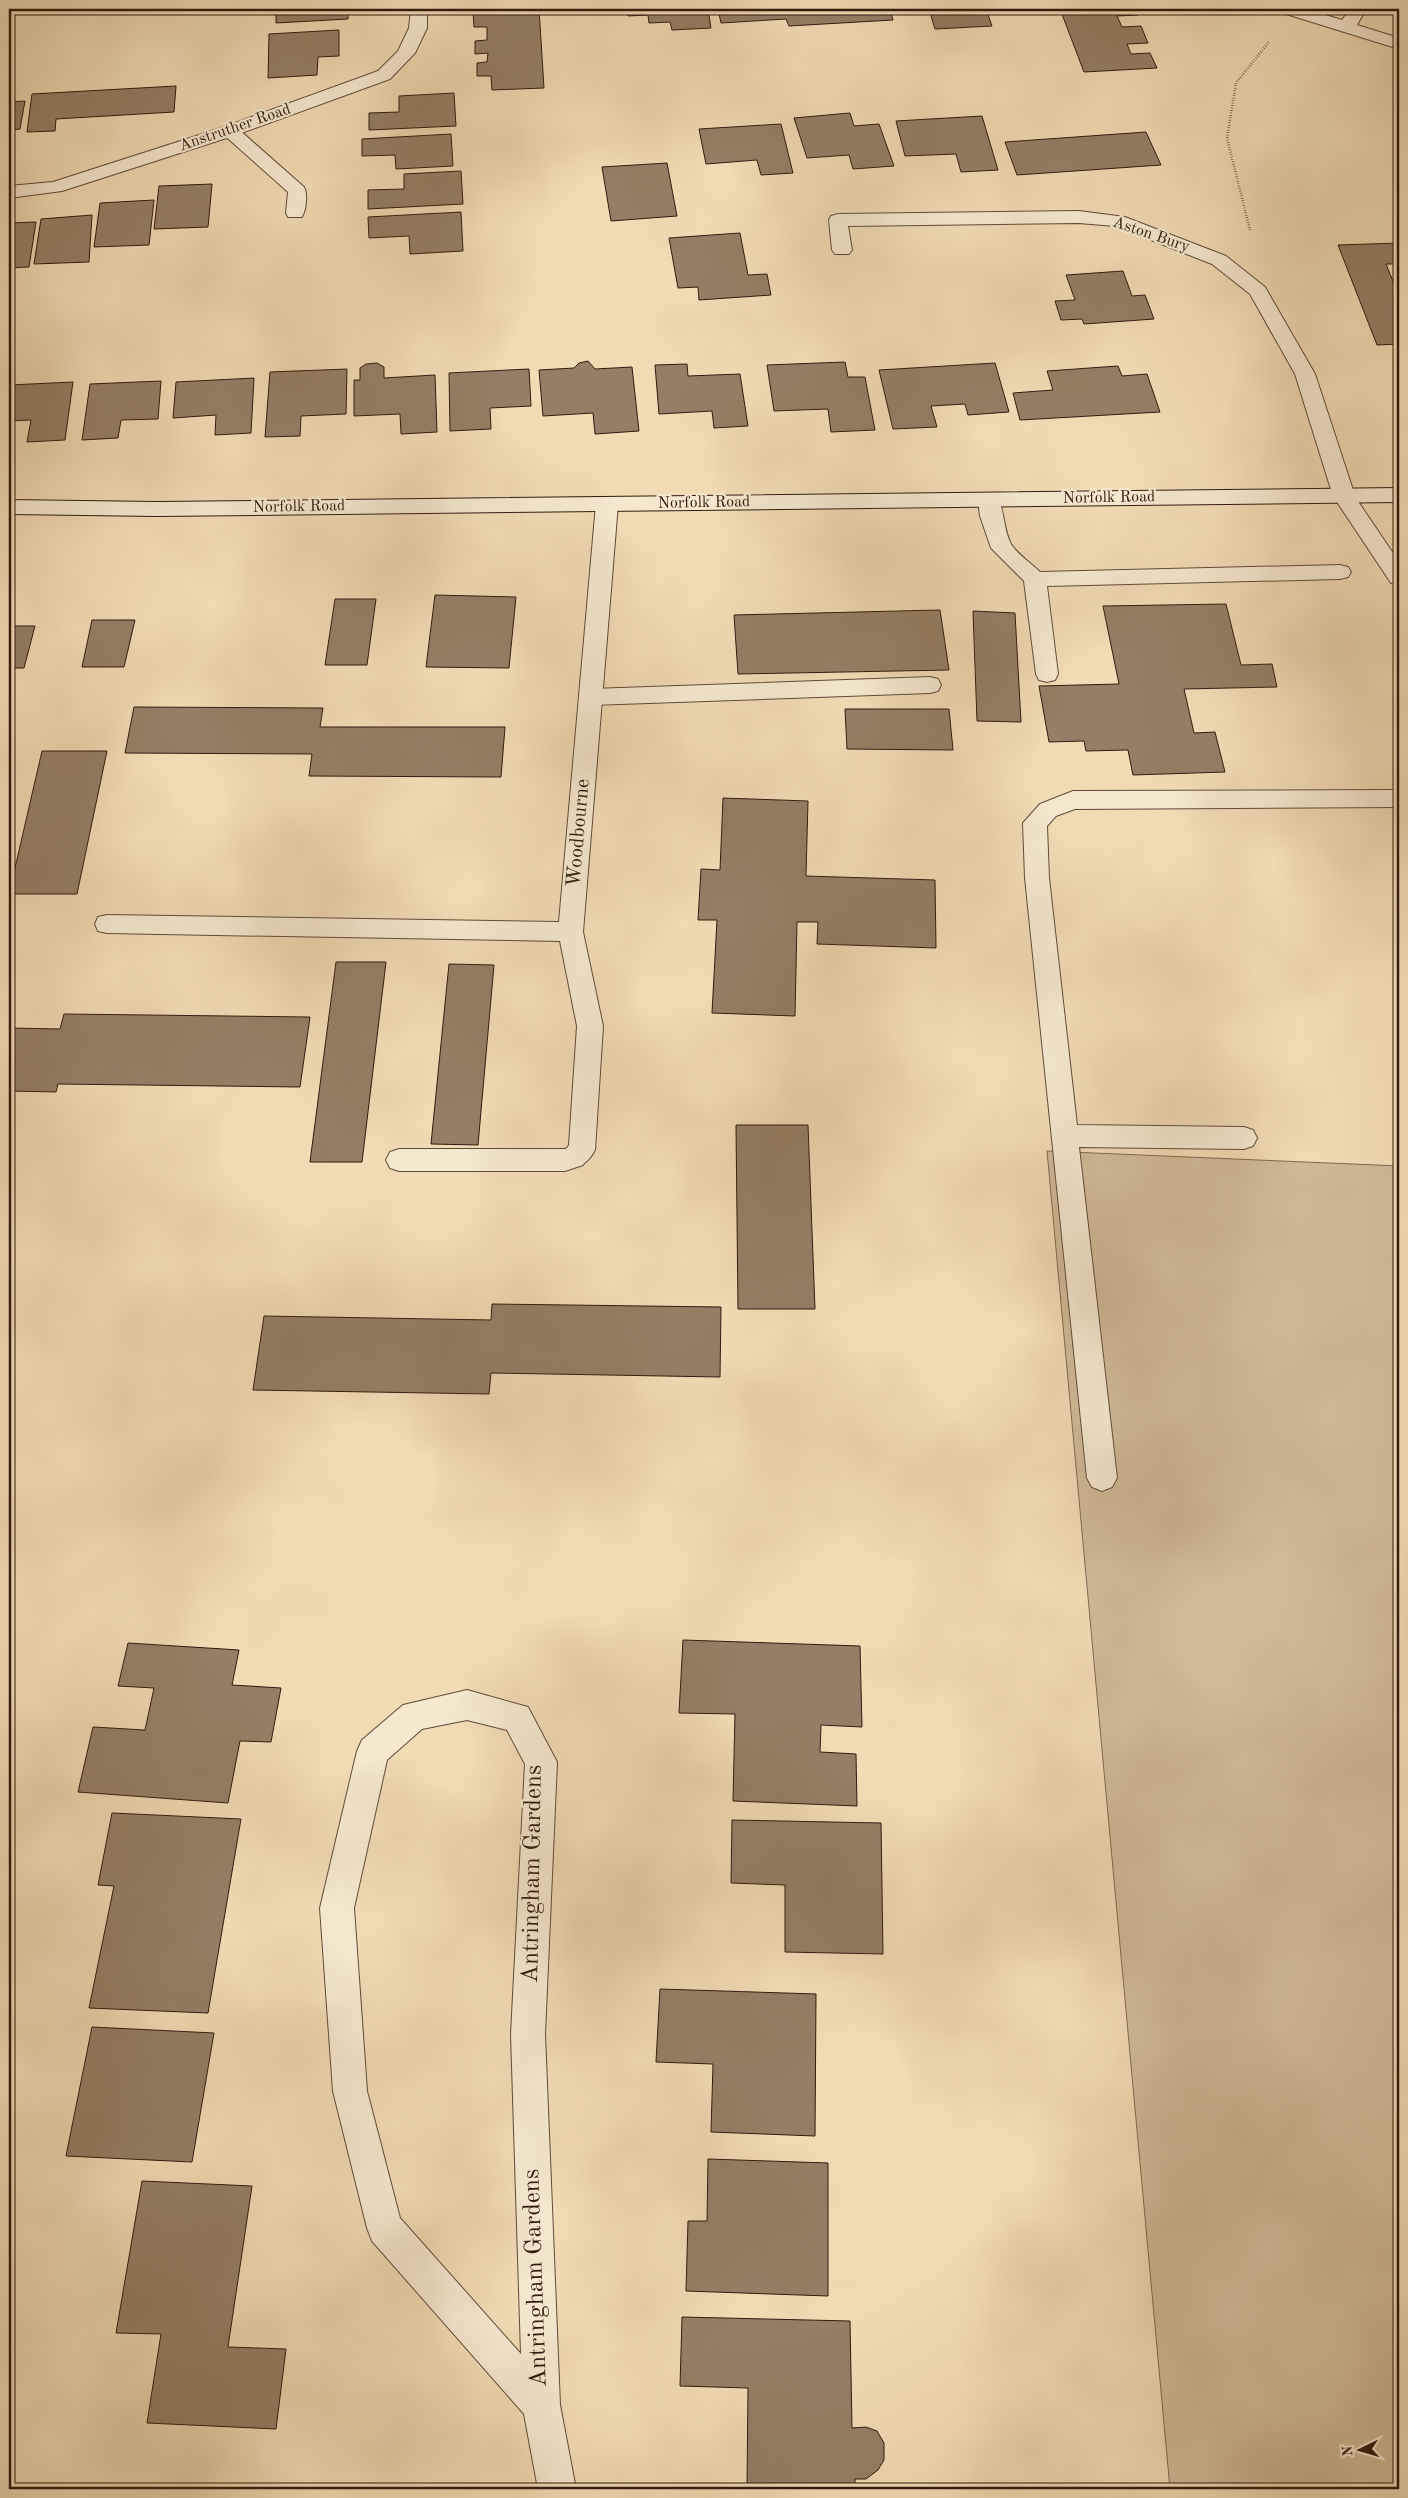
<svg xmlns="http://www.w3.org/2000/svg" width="1408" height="2498" font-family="'Old Standard TT',serif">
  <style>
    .green { fill: #cfba99; stroke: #7e6a54 }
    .building { fill: #937f65; stroke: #2e1b0f }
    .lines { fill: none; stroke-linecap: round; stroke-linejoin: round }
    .service-casing { stroke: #5e4b38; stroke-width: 2 }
    .minor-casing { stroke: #5e4b38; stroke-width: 2 }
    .secondary-casing { stroke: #2e1b0f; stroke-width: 2 }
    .path { stroke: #2e1b0f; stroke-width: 2.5; stroke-dasharray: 0.5 2; stroke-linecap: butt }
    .service { fill: #f5e8cf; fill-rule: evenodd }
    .minor { fill: #f5e8cf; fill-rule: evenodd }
    .secondary { fill: #f5e8cf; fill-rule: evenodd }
    .labels { text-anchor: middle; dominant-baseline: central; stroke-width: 4.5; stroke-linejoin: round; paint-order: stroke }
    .far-street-label { font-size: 16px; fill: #2e1b0f; stroke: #f5e8cf }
    .street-label { font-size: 20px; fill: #2e1b0f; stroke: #f5e8cf }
    .near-street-label { font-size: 24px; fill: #2e1b0f; stroke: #f5e8cf }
  </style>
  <rect width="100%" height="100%" fill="#f0dbb5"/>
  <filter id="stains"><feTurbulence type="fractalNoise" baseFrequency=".004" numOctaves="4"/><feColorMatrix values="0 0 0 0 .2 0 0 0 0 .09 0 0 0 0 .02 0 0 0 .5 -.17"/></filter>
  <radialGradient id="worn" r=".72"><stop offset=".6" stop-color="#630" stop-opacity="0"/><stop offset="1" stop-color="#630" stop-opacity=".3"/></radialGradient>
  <!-- green -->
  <path class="green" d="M1047,1151l352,15v1323h-229z"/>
  <!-- building -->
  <path class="building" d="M276,9h72v10l-72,4z
    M473,9h66l5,79 -52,2 -1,-14h-14v-13l10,-1 1,-9 -13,1v-13l12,-1v-13h-13z
    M627,9h81l3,19 -39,2 -2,-8 -21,1 -1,-8 -20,1z
    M718,9h193l-21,1 3,10 -104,6 -3,-7 -65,4z
    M929,9h57l6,17 -57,3z
    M1060,9h75l3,6 -21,1 5,11 19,-1 7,17 -21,1 4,10 19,-1 7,15 -73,4z
    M339,30v26l-21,1 -1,18 -49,3 1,-44z
    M176,86l-2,26 -118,7 -1,12 -28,1 5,-38z
    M454,93l2,33 -87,4v-17l30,-1v-16z
    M25,101l-5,28 -11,1v-28z
    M850,113l4,13 25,-2 15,42 -41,3 -4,-14 -42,3 -13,-40z
    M982,116l16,54 -37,2 -5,-18 -51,2 -9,-35z
    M781,124l12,49 -32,2 -4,-15 -51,4 -7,-35z
    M1146,132l15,33 -144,10 -12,-33z
    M451,134l2,32 -57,3 -1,-14 -33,1v-17z
    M667,163l10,53 -66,5 -9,-54z
    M461,171l2,33 -95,5v-19l36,-1v-15z
    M212,184l-4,43 -54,2 5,-43z
    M154,200l-5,45 -55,2 6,-44z
    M461,212l2,39 -53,3 -1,-18 -40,2 -1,-21z
    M92,215l-3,47 -55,2 7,-45z
    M36,222l-7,45 -20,1v-45z
    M740,233l8,42 19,-1 4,21 -72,5 -1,-13 -20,1 -9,-50z
    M1399,243v21h-13l13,32v48l-22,1 -39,-100z
    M1123,271l9,25 13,-1 9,24 -70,5 -2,-5 -21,1 -6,-19 20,-1 -9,-25z
    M588,361l7,8 37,-2 7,64 -44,3 -2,-21 -50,3 -4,-46 35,-2 5,-5z
    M845,362l3,15h17l10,53 -44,2 -3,-23 -54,2 -7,-46z
    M377,363l7,4v11l51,-3 2,57 -36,2 -1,-20 -46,2v-36h6v-12l6,-4z
    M995,363l14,49 -41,3 -3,-11 -34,2 6,21 -44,2 -14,-59z
    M687,364l1,12 52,-2 8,52 -34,2 -2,-17 -53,3 -4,-49z
    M1118,366l4,10 25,-2 13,38 -140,8 -7,-27 40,-3 -6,-19z
    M347,369l-1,45 -45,2 -1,20 -35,1 5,-65z
    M529,369l2,37 -41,2 1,21 -41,2 -1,-58z
    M254,378l-3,55 -36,2 1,-20 -43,3 3,-36z
    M161,381l-3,38 -37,1 -3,18 -36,2 8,-56z
    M73,382l-8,58 -38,2 4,-22 -22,1v-36z
    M435,595l81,2 -7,71 -83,-1z
    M335,599h41l-9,66h-42z
    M1226,604l15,61 31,-1 5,23 -93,2 10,44 21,-1 10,40 -92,3 -5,-25 -42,1 -2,-10 -35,1 -10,-56 80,-2 -16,-78z
    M940,610l9,60 -211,4 -4,-59z
    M973,611l42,2 6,109 -44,-1z
    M92,620h43l-11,47h-42z
    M9,626h26l-11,42h-15z
    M134,707l189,1 -3,19h185l-4,50 -192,-1 3,-22 -187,-1z
    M845,709h104l4,41 -106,-1z
    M42,751h65l-30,143h-68z
    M723,798l85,3 -2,75 129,4 1,68 -119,-4 1,-22h-21l-2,94 -83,-3 5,-93h-19l3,-51 19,1z
    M336,962h50l-24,200h-52z
    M449,964l45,1 -16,180 -47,-1z
    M64,1014l246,3 -10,70 -242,-3 -2,8 -47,-1v-63l51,1z
    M736,1125h72l7,184h-77z
    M492,1304l229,3 -1,70 -229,-4 -2,21 -236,-4 11,-74 227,4z
    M683,1640l177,6 2,81 -41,-2 -1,27 36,2 1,52 -124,-5 2,-87 -56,-1z
    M128,1643l111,7 -7,35 49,3 -10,54 -31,-1 -12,62 -150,-11 15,-65 52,3 9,-42 -36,-2z
    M112,1813l129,6 -33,194 -119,-5 25,-122 -16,-1z
    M732,1820l149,3 2,131 -98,-2v-67l-54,-2z
    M660,1989l156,5 -1,142 -104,-4 2,-68 -57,-2z
    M92,2027l122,6 -22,129 -126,-6z
    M708,2159l120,4v133l-142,-5 2,-70h19z
    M142,2181l110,5 -24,161 58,2 -10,80 -129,-6 14,-89 -45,-1z
    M682,2317l168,4 2,107 14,-1 11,4 7,12v17l-6,10 -12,9h-11v10h-108l1,-101 -68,-2z"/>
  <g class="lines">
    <!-- service casing -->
    <g class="service-casing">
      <path id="service" d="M230,126l6,1 68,60c4,7 2,23 -2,30h-14l-2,-4 2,-21 -64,-57 -3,-4 3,-4z
        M1344,489l7,2 48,71v23l-8,-2 -58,-87 4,-5z
        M989,493l7,2c9,14 7,34 15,49 6,10 21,20 29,28l300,-7 8,2 3,5 -3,5 -8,2 -293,7 11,88 -3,6 -8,2 -8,-2 -3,-6 -12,-93 -33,-33 -11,-32 -2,-16 4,-5z
        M930,677l8,2 3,6 -3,6 -8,2 -339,12 -8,-2 -3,-6 3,-6 8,-2z
        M1399,790v17l-324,2 -19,7 -9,10 2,52 28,247 167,2 9,3 4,8 -4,8 -9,3 -165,-2 38,331 -5,9 -10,4 -10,-4 -5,-9 -62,-600 -2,-55 17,-19 33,-13z
        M574,1146l9,3 4,8 -4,8 -18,6h-166l-9,-3 -4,-8 4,-8 9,-3h166z"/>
    </g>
    <!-- minor casing -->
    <g class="minor-casing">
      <path id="minor" d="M411,9h16v19l-12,25 -25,26 -154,56 -174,56 -53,7v-12l44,-4 171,-55 154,-56 20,-20 11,-23z
        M1280,9h26l36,11 8,-11h16l-9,16 42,13v11l-116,-36z
        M1079,211l46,6 101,39 39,31 50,87 40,122 -4,5 -7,2 -7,-2 -4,-5 -38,-122 -45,-80 -38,-30 -97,-38 -36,-3 -231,3 4,24 -3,4h-14l-3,-4 -3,-30 2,-4 7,-2z
        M607,497l7,2 4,5 -35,428 20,94 -8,124c-7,13 -16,20 -30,15l-4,-8 8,-12 8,-119 -17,-85 -453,-8 -9,-2 -3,-7 3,-7 9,-2 452,7 37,-418 4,-5z
        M467,1690l61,17 29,55 -12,272 15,371 16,84h-38l-14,-75 -152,-173 -5,-13 -34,-137 -13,-183 37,-157 5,-11 41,-35zM467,1720l40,10 18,34 -14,270 10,320 -121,-136 -33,-127 -13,-183 33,-148 35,-31z"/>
    </g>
    <!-- secondary casing -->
    <g class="secondary-casing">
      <path id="secondary" d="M1399,488v14l-1242,14 -148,-2v-14l148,2z"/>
    </g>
    <!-- path -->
    <path class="path" d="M1250,230l-23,-92 9,-55 33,-41"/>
    <!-- service -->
    <use href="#service" class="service"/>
    <!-- minor -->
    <use href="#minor" class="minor"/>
    <!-- secondary -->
    <use href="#secondary" class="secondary"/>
  </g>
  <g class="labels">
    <!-- far-street labels -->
    <g class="far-street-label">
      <text transform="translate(235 128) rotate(-19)">Anstruther Road</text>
      <text transform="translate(1151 235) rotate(19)">Aston Bury</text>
      <text transform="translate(1109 498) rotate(-1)">Norfolk Road</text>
      <text transform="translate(704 503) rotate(-1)">Norfolk Road</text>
      <text transform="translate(299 507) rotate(-1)">Norfolk Road</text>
    </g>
    <!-- street labels -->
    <g class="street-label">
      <text transform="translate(579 833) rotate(-85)">Woodbourne</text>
    </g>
    <!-- near-street labels -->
    <g class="near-street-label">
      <text transform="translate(533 1874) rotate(-89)">Antringham Gardens</text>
      <text transform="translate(536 2278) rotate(-92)">Antringham Gardens</text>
    </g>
  </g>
  <!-- margin -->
  <rect width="1408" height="2498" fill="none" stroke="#f0dbb5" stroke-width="30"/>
  <rect x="10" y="10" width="1388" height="2478" fill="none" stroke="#2e1b0f" stroke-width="2.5"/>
  <rect x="15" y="15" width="1378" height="2468" fill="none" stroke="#2e1b0f"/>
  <!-- north arrow -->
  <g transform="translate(1360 2450) rotate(265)" stroke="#f5e8cf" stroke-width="4" paint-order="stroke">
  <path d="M0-4L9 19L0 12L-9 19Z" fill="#2e1b0f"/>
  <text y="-8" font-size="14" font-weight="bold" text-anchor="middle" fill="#2e1b0f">N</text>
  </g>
  <rect width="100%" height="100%" filter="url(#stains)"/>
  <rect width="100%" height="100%" fill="url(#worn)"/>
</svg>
